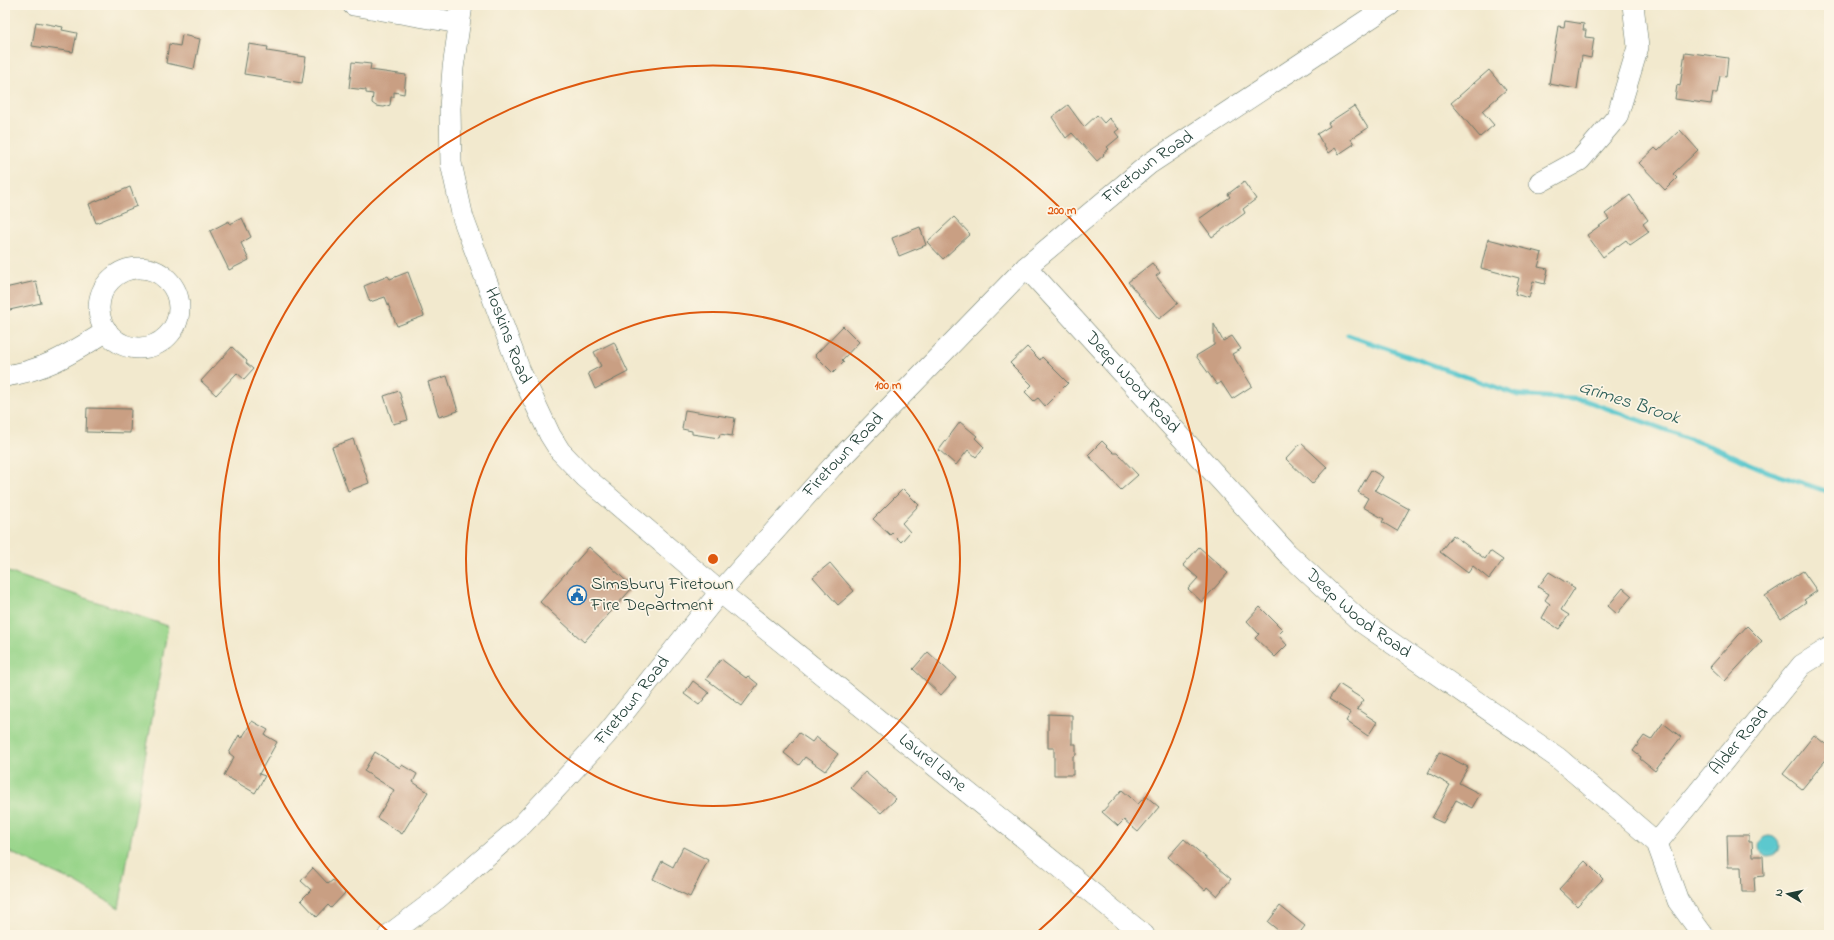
<svg xmlns="http://www.w3.org/2000/svg" width="1834" height="940" font-family="'Indie Flower',sans-serif">
  <style>
    .green { fill: #97d489; stroke: #5b885e }
    .water { fill: #5bc8ce; stroke: #3d8281 }
    .lines { fill: none; stroke-linecap: round; stroke-linejoin: round }
    .stream { stroke: #5bc8ce; stroke-width: 5 }
    .building { fill: #c99f83 }
    .minor-casing { stroke: #69796a; stroke-width: 22 }
    .minor { stroke: #fff; stroke-width: 21 }
    .ring { fill: none; stroke: #de580e; stroke-width: 2 }
    .labels { text-anchor: middle; dominant-baseline: central; stroke-width: 3.5; stroke-linejoin: round; paint-order: stroke }
    .street-label { font-size: 18px; fill: #1f3d34; stroke: #fcf5e5 }
    .poi-label { font-size: 18px; fill: #1f3d34; stroke: #fcf5e5; text-anchor: start }
    .water-label { font-size: 19px; font-style: italic; fill: #2e605a; stroke: #fcf5e5 }
    .centre { fill: #de580e; stroke: #fcf5e5; stroke-width: 2 }
    .ring-label { font-size: 12px; text-anchor: middle; font-weight: bold; fill: #de580e; stroke: #fcf5e5; stroke-width: 3.5; stroke-linejoin: round; paint-order: stroke }
  </style>
  <rect width="100%" height="100%" fill="#fcf5e5"/>
  <filter id="ink" filterUnits="userSpaceOnUse"><feTurbulence type="fractalNoise" baseFrequency=".025" numOctaves="2"/><feDisplacementMap in="SourceGraphic" scale="8" xChannelSelector="R" yChannelSelector="G"/><feConvolveMatrix kernelMatrix="1 2 1 2 8 2 1 2 1" color-interpolation-filters="sRGB"/></filter>
  <filter id="wash" filterUnits="userSpaceOnUse"><feTurbulence type="fractalNoise" baseFrequency=".012" numOctaves="4" result="noise"/><feDisplacementMap in="SourceGraphic" scale="16" xChannelSelector="R" yChannelSelector="G"/><feGaussianBlur stdDeviation="0.9" result="paint"/><feColorMatrix in="noise" values="0 0 0 0 0 0 0 0 0 0 0 0 0 0 0 0 0 1.4 0 .05"/><feComposite in="paint" operator="in"/></filter>
  <g filter="url(#wash)">
    <rect width="100%" height="100%" fill="#f2e9ce"/>
    <!-- green -->
    <path class="green" d="M5,571l163,55 -49,282 -44,-26 -70,-32z"/>
    <!-- water -->
    <path class="water" d="M1759 846a10 10 0 1 1 20 0a10 10 0 1 1-20 0Z"/>
    <g class="lines">
      <!-- stream -->
      <path class="stream" d="M1348,335l170,60 66,5 128,47 57,25 60,20"/>
    </g>
    <g id="blocks">
      <!-- building -->
      <path class="building" d="M1565,21l19,3 -1,6h3l-1,7 9,1 -3,20 -9,-2 -5,33 -28,-5 9,-58 6,1z
        M36,22l27,5 -1,3 15,3 -4,19 -41,-6z
        M182,35l18,4 -6,30 -28,-6 3,-19 11,2z
        M249,44l19,3 -1,4 39,6 -4,26 -58,-9z
        M1685,52l43,6 -2,19 -6,-1 -3,17h-4l-2,11 -36,-5 2,-14 3,1z
        M352,62l19,2 -1,6 36,5 -2,19 -10,-2v5h-3l-1,8 -6,2 -8,-1 -4,-3 1,-9 -7,-1v-3l-17,-2z
        M1489,70l17,20 -24,21 12,14 -14,12 -29,-34z
        M1068,105l16,22 13,-12 7,8 5,-5 10,11 -4,3 4,5 -12,10 2,2 -6,5 1,1 -7,6 -25,-28 -6,5 -14,-21z
        M1354,106l14,22 -17,11 3,5 -15,10 -4,-6 -7,5 -11,-19 13,-8 -2,-3z
        M1680,130l18,20 -25,24 4,4 -12,12 -26,-27 16,-15 3,3z
        M1244,182l12,17 -13,10 2,4 -33,24 -13,-18 31,-22 -2,-3z
        M130,187l7,19 -41,17 -7,-19z
        M1630,195l18,25 -5,4 6,8 -19,13 -4,-5 -23,17 -16,-22 22,-16 -4,-5z
        M954,217l16,17 -27,25 -16,-17z
        M242,218l9,19 -10,6 8,17 -20,10 -19,-39 19,-10 1,3z
        M920,227l6,18 -27,11 -7,-18z
        M1488,239l54,14 -4,14 10,2 -3,15 -12,-3 -4,17 -14,-4 4,-16 -38,-10z
        M1152,263l8,10 -4,3 22,27 -19,16 -31,-37z
        M408,272l16,44 -27,10 -12,-29 -15,5 -6,-16 24,-10 2,3z
        M36,281l5,22 -36,8v-23z
        M1214,324l9,17 9,-5 9,13 -9,5 20,32 -20,13 -11,-17 -4,3 -21,-29 18,-11z
        M843,326l16,16 -17,18 2,2 -11,11 -18,-18z
        M614,342l14,30 -33,17 -7,-16 13,-7 -7,-14z
        M232,347l15,14 -1,2 7,6 -9,10 -7,-6 -21,22 -15,-14z
        M1027,347l13,13 2,-3 26,26 -23,23 -7,-8 -4,3 -9,-9 7,-7 -22,-22z
        M447,376l11,35 -19,6 -11,-35z
        M399,391l9,29 -15,4 -9,-28z
        M87,408l44,1 -1,24 -44,-1z
        M685,410l50,8 -3,18 -12,-2 -1,4 -27,-4v-3l-10,-2z
        M960,422l17,14 -2,2 9,9 -8,10 -8,-7 -12,15 -17,-15z
        M353,439l16,44 -21,8 -16,-44z
        M1102,441l12,12h3l21,22 -17,15 -33,-35z
        M1301,443l26,24 -15,17 -26,-25z
        M1371,470l12,7 -8,13 34,19 -12,22 -15,-9 2,-3 -21,-12 5,-9 -10,-6z
        M903,489l16,16 -17,18 8,9 -9,10 -9,-9 -2,2 -17,-16z
        M1453,535l32,24 5,-8 13,9 -14,19 -16,-13 -5,7 -28,-21z
        M589,547l44,40 -49,55 -44,-40z
        M1199,547l29,26 -26,29 -14,-13 10,-11 -15,-13z
        M830,563l24,28 -16,14 -25,-28z
        M1803,571l14,20 -13,9 2,2 -25,17 -16,-23z
        M1549,572l26,16 -14,22 8,5 -10,14 -17,-11 8,-14 -5,-4 4,-6 -11,-7z
        M1623,588l9,8 -15,18 -9,-8z
        M1260,607l23,23 -5,5 9,10 -12,12 -20,-19 4,-4 -12,-13z
        M1747,626l15,15 -37,40 -15,-14z
        M928,652l28,26 -15,17 -28,-26z
        M721,659l25,19 2,-2 10,8 -16,22 -36,-27z
        M693,681l16,12 -10,12 -15,-11z
        M1339,684l25,16 -7,9 20,13 -9,14 -22,-15 5,-8 -22,-14z
        M1048,714l24,1v29h4v11l-3,1v19h-19v-27h-6z
        M252,721l16,9 -3,5 12,7 -18,32 6,2 -10,17 -31,-18 10,-18 -5,-4 10,-18 3,3z
        M1663,723l18,14 -26,34 -15,-12 1,-2 -8,-6 11,-15 7,4z
        M799,733l13,9 4,-5 22,17 -13,17 -20,-14 -6,8 -15,-12z
        M1814,735l15,12v9l-27,33 -19,-15z
        M375,752l25,16 2,-3 15,9 -4,8 15,10 -26,42 -25,-16 17,-28 -30,-19z
        M1439,752l29,15 -9,16 21,11 -8,14 -16,-8 -13,23 -11,-5 18,-33 -22,-12z
        M865,772l31,27 -15,14 -30,-25z
        M1122,790l16,14 8,-8 13,11 -21,25 -14,-12 -6,6 -16,-14z
        M1727,835h22v7h3l1,14h10l1,20 -10,1 1,15h-13l-1,-25h-13z
        M1184,839l47,40 -14,17 -10,-9 -2,3 -37,-33z
        M683,847l25,13 -18,37 -37,-18 9,-18 11,6z
        M1585,861l18,18 -26,27 -18,-17z
        M313,868l15,16 5,-4 12,13 -14,15 -3,-3 -11,12 -16,-17 10,-10 -10,-9z
        M1280,906l25,20 -7,9h-14l-16,-13z"/>
    </g>
  </g>
  <g filter="url(#ink)">
    <use href="#blocks" fill-opacity="0" stroke="#69796a" stroke-width="1"/>
    <g class="lines">
      <!-- minor casing -->
      <g class="minor-casing">
        <g id="minor">
          <path d="M353,5l106,18"/>
          <path id="s1" d="M462,5l-9,63 -3,40 1,55 12,55 57,153 30,64 10,16 25,26 135,115 424,343"/>
          <path d="M1540,182l40,-22 37,-43 21,-70 -5,-42"/>
          <path id="s2" d="M1026,267l261,286 73,68 198,137 99,85 21,58 25,34"/>
          <circle cx="139" cy="308" r="40"/>
          <path d="M5,376c42,-6 66,-23 102,-45"/>
          <path id="s3" d="M1657,843l145,-178 27,-17"/>
          <path id="s4" d="M389,935l49,-37 84,-73 84,-90 114,-143 112,-125 194,-200 123,-103 241,-159"/>
        </g>
      </g>
      <!-- minor -->
      <use href="#minor" class="minor"/>
    </g>
  </g>
  <!-- distance rings -->
  <g class="ring">
    <circle cx="713" cy="559" r="247"/>
    <path d="M392 935A494 494 0 1 1 1034 935"/>
  </g>
  <!-- icons -->
  <defs>
    <g id="civic-ring" transform="scale(1)"><circle r="9.5" fill="#fcf5e5" stroke="#1f6fb2" stroke-width="1.5"/><path d="M-.6-6.5H3V-4.5H.6V-3L4-1V1h2V6H-6V1h2V-1L-.6-3ZM-1.2 2.5V6h2.4V2.5Z" fill="#1f6fb2"/></g>
  </defs>
  <g fill-rule="evenodd">
    <use href="#civic-ring" x="577" y="595"/>
  </g>
  <g class="labels">
    <!-- street labels -->
    <g class="street-label">
      <text stroke="none"><textPath href="#s4" startOffset="1083">Firetown Road</textPath></text>
      <text stroke="none"><textPath href="#s1" startOffset="341">Hoskins Road</textPath></text>
      <text stroke="none"><textPath href="#s2" startOffset="157">Deep Wood Road</textPath></text>
      <text stroke="none"><textPath href="#s4" startOffset="663">Firetown Road</textPath></text>
      <text stroke="none"><textPath href="#s2" startOffset="481">Deep Wood Road</textPath></text>
      <text stroke="none"><textPath href="#s4" startOffset="339">Firetown Road</textPath></text>
      <text stroke="none"><textPath href="#s3" startOffset="131">Alder Road</textPath></text>
      <text stroke="none"><textPath href="#s1" startOffset="954">Laurel Lane</textPath></text>
    </g>
    <!-- poi labels -->
    <g class="poi-label">
      <text x="591" y="585">Simsbury Firetown<tspan x="591" dy="21">Fire Department</tspan></text>
    </g>
    <!-- water labels -->
    <g class="water-label">
      <text transform="translate(1629 403) rotate(18)">Grimes Brook</text>
    </g>
  </g>
  <circle cx="713" cy="559" r="6" class="centre"/>
  <g class="ring-label">
    <text x="1062" y="214">200 m</text>
    <text x="888" y="389">100 m</text>
  </g>
  <!-- margin -->
  <rect width="1834" height="940" fill="none" stroke="#fcf5e5" stroke-width="20"/>
  <!-- north arrow -->
  <g transform="translate(1788 894) rotate(279)" stroke="#fcf5e5" stroke-width="3" paint-order="stroke">
  <path d="M0-3L7 15L0 10L-7 15Z" fill="#1f3d34"/>
  <text y="-6" font-size="11" font-weight="bold" text-anchor="middle" fill="#1f3d34">N</text>
  </g>
</svg>
